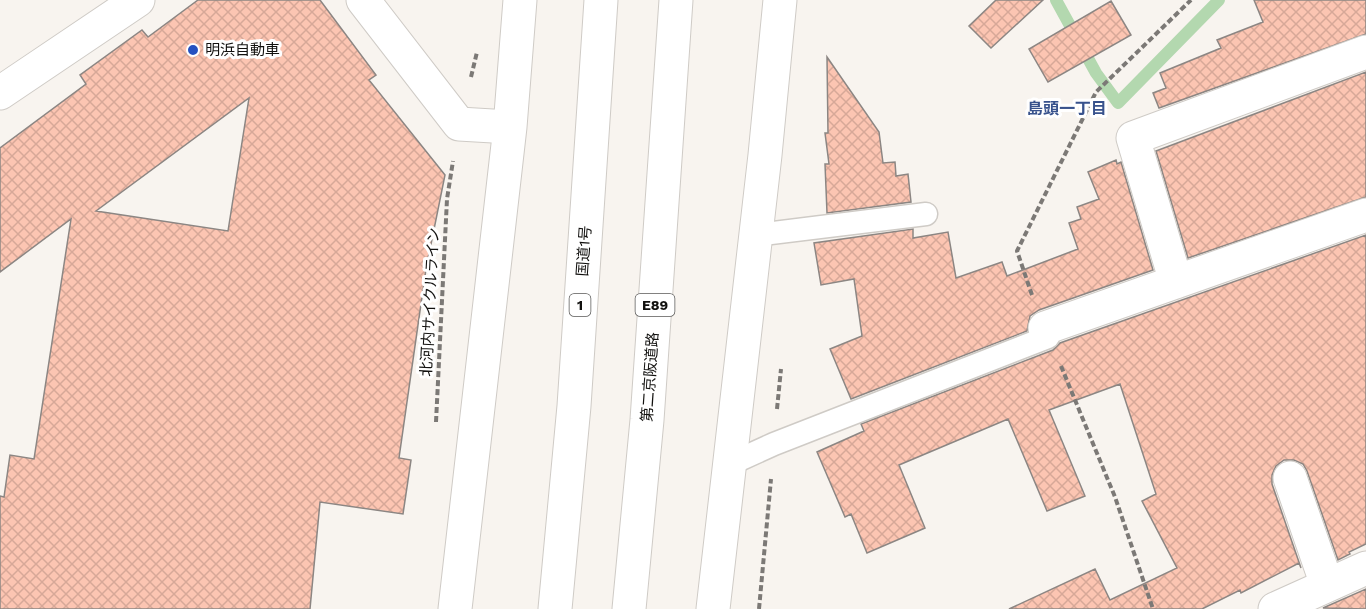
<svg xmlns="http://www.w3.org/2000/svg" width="1366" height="609" font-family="'Work Sans','Noto Sans JP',sans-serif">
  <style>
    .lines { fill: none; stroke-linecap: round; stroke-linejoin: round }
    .stream { stroke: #b3d8af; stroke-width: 12 }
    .building { fill: url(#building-cross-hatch); stroke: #8c8683; stroke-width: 1.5; fill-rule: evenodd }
    .lane-casing { stroke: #cfcbc6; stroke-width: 25 }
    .street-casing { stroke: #cfcbc6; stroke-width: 35 }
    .secondary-casing { stroke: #cfcbc6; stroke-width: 35 }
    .highway-casing { stroke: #cfcbc6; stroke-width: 35 }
    .path { stroke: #7c7976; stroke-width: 4; stroke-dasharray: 6 3; stroke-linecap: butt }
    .lane { stroke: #fff; stroke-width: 22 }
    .street { stroke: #fff; stroke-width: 33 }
    .secondary { stroke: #fff; stroke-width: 33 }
    .highway { stroke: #fff; stroke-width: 33 }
    .poi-dot { fill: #2551c0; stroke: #fff; stroke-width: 2 }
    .labels { text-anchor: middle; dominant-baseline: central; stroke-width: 6; stroke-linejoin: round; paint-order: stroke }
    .shield { fill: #fff; stroke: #595857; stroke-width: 1.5 }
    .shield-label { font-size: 14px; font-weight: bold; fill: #12110f }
    .poi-label { font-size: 15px; fill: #12110f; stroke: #fff; text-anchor: start }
    .street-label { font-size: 15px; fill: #12110f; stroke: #fff }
    .neighbourhood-label { font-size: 16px; font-weight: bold; fill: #38528c; stroke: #fff }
  </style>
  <defs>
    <pattern id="building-cross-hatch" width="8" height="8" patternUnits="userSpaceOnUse" patternTransform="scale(1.5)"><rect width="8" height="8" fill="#fcc5b2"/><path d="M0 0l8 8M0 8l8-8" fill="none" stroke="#d7a898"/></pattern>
  </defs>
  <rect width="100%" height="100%" fill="#f8f4ef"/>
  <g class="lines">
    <!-- stream -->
    <path class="stream" d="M1056,0l40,73 22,30 101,-103"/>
  </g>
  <!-- building -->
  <path class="building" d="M198,0h122l56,75 -7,5 76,95 -19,94 -27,189 12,2 -8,54 -83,-12 -10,107h-310v-113l4,1 6,-42 24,4 37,-240 -71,53v-124l86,-64 -6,-9 62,-45 6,7zM249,98l-21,133 -132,-20z
    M996,0h47l-52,48 -22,-22z
    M1254,0h112v34l-207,74 -6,-15 13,-5 -6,-15 61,-25 -4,-8 46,-18z
    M1111,1l20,34 -83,47 -19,-33z
    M827,57l52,75 4,31 12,-1 1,14 12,-2 3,28 -84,11 -2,-49h4l-4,-31h3z
    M1366,72v125l-178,61 -32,-107z
    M1116,160l1,4 4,-2 32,108 -114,40 -9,6 -3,15 -176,68 -21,-50 32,-13 -8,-57 -33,6 -7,-42 99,-14v9l35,-6 8,46 46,-16 5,14 71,-27 -9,-26 12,-4 -4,-12 22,-8 -11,-27z
    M1366,235v309l-17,8 1,2 -12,6 -31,-89 -4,-7 -9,-4h-10l-8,6 -4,9v9l29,84 -2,-5 -58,30 -1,-3 -38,19h-193l86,-40 15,31 67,-32 -35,-67 14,-7 -36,-110 -71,26 36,86 -38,15 -39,-92 -109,46 26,63 -58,25 -16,-39 -6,3 -28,-65 47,-21 -3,-7 192,-74 7,-7z
    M1366,589v20l-43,-1z"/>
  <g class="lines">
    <!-- lane casing -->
    <g class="lane-casing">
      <path id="lane" d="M756,235l170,-21
        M730,464l44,-20 274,-107"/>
    </g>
    <!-- street casing -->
    <g class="street-casing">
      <path id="street" d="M1176,282l-43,-144 233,-86
        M1045,328l321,-113
        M1290,478l37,107
        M1275,609l91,-41"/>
    </g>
    <!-- secondary casing -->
    <g class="secondary-casing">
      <path id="secondary" d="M363,0l96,124 51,3
        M0,93l138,-93
        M455,609l55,-482 10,-127
        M713,609l52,-454 15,-155"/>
    </g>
    <!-- highway casing -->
    <g class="highway-casing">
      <path id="highway" d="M555,609l19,-203 27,-406
        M629,609l18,-189 29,-420"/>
    </g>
    <!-- path -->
    <path class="path" d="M471,77l6,-25
      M1032,295l-15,-44 79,-159 95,-92
      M1061,366l54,131 38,112
      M777,409l4,-40
      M436,422l11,-223 6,-38
      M759,609l12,-130"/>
    <!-- lane -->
    <use href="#lane" class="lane"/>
    <!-- street -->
    <use href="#street" class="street"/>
    <!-- secondary -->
    <use href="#secondary" class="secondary"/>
    <!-- highway -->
    <use href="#highway" class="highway"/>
  </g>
  <!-- markers -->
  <circle class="poi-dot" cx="193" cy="50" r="6"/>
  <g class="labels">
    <!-- shield labels -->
    <g class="shield">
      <rect x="569.5" y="294" width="21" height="22" rx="4.5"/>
      <rect x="635.5" y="294" width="39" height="22" rx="4.5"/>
    </g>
    <g class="shield-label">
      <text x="580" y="305">1</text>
      <text x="655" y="305">E89</text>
    </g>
    <!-- poi labels -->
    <g class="poi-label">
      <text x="205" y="50">明浜自動車</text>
    </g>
    <!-- street labels -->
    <g class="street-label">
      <text transform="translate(584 251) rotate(-86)">国道1号</text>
      <text transform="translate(430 302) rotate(-87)">北河内サイクルライン</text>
      <text transform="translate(650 377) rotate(-86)">第二京阪道路</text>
    </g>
    <!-- neighbourhood labels -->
    <g class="neighbourhood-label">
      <text x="1067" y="108">島頭一丁目</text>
    </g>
  </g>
</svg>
